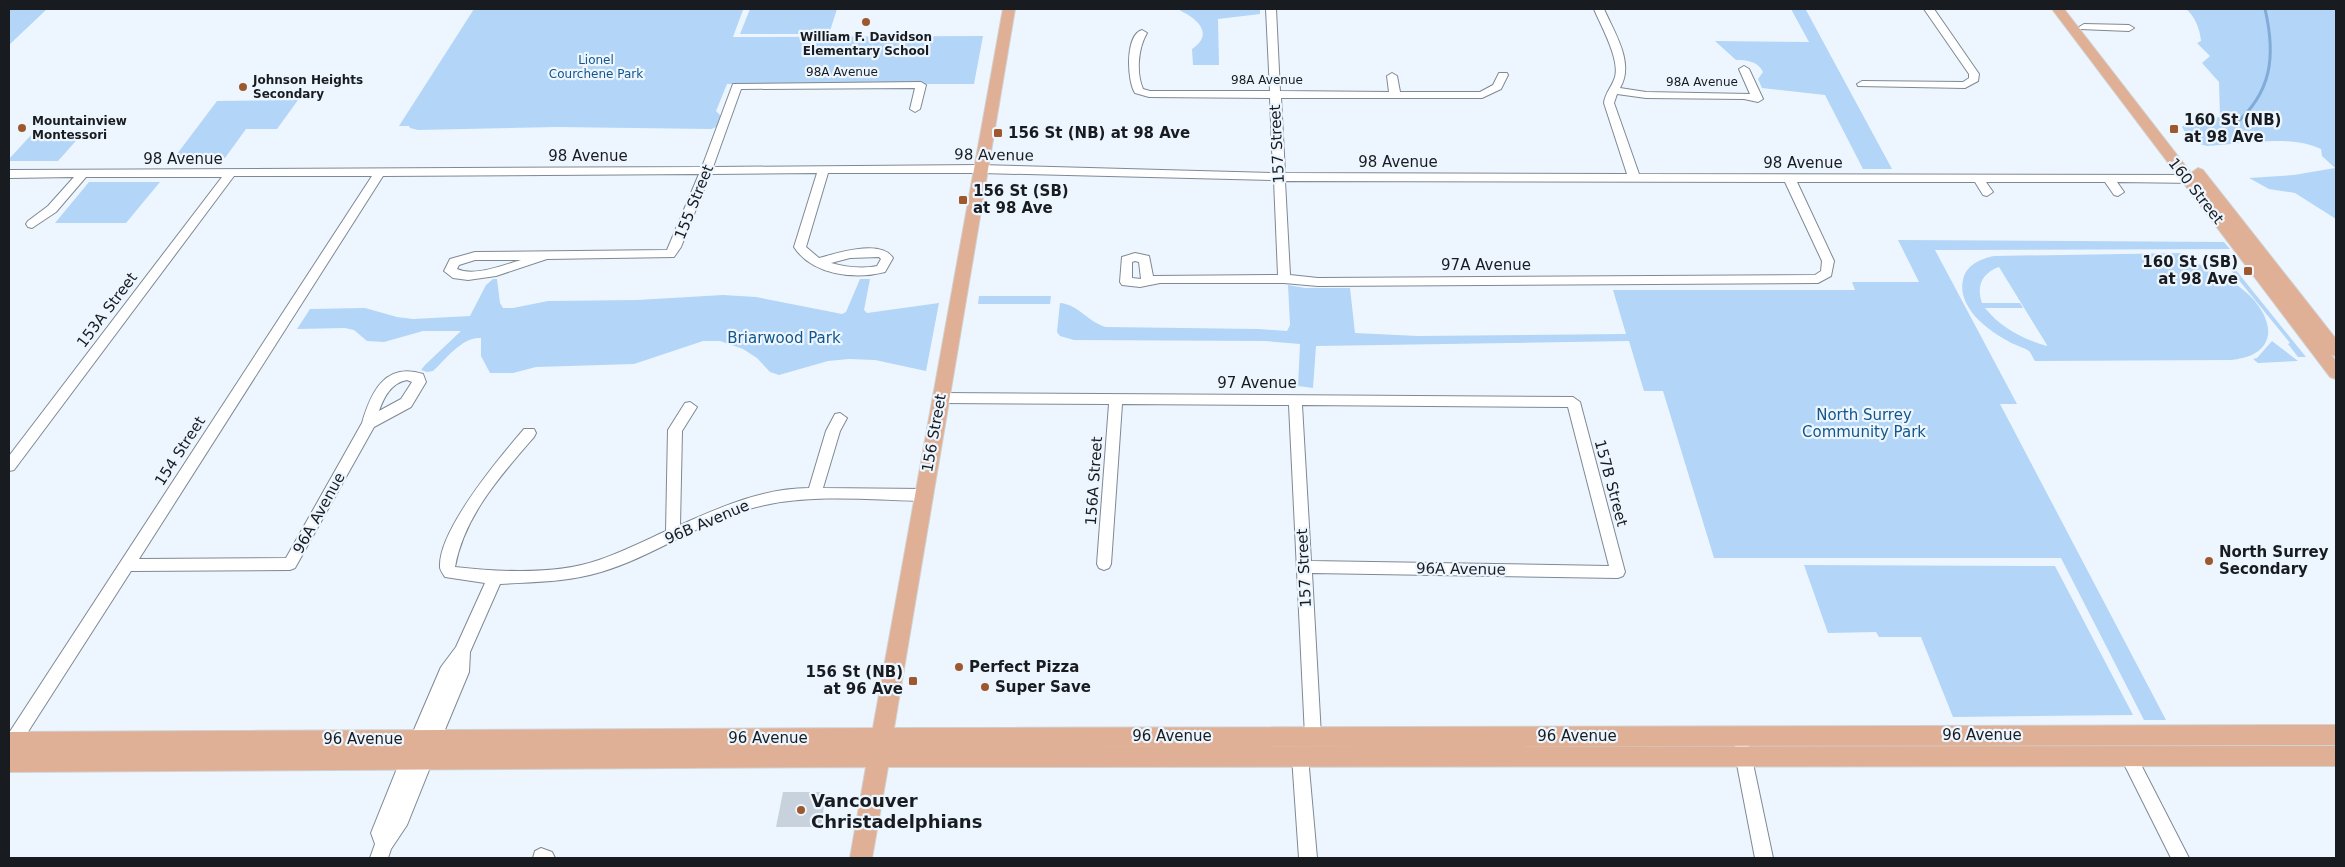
<svg xmlns="http://www.w3.org/2000/svg" width="2345" height="867" font-family="'DejaVu Sans',sans-serif">
  <style>
    .green { fill: #b3d5f7; fill-rule: evenodd }
    .lines { fill: none; stroke-linecap: round; stroke-linejoin: round }
    .stream { stroke: #80acd7; stroke-width: 3 }
    .building { fill: #c7d2dc }
    .minor-casing { stroke: #7f8993; stroke-width: 2 }
    .major-casing { stroke: #d1d2d2; stroke-width: 2 }
    .minor { fill: #fff; fill-rule: evenodd }
    .major { fill: #dfb095; fill-rule: evenodd }
    .poi-dot { fill: #9e582e; stroke: #edf6ff; stroke-width: 2 }
    .labels { text-anchor: middle; dominant-baseline: central; stroke-width: 4.5; stroke-linejoin: round; paint-order: stroke }
    .far-poi-label { font-size: 12px; font-weight: bold; fill: #181c20; stroke: #edf6ff; text-anchor: start }
    .far-park-label { font-size: 12px; fill: #12568b; stroke: #edf6ff }
    .far-street-label { font-size: 12px; fill: #181c20; stroke: #edf6ff }
    .poi-label { font-size: 15px; font-weight: bold; fill: #181c20; stroke: #edf6ff; text-anchor: start }
    .street-label { font-size: 15px; fill: #181c20; stroke: #edf6ff }
    .park-label { font-size: 15px; fill: #12568b; stroke: #edf6ff }
    .near-poi-label { font-size: 18px; font-weight: bold; fill: #181c20; stroke: #edf6ff; text-anchor: start }
  </style>
  <rect width="100%" height="100%" fill="#edf6ff"/>
  <!-- green -->
  <path class="green" d="M9,9h38l-38,36z
    M474,9h275l-6,1 -10,27 250,-1 -9,48h-247l-11,27 4,4c0,8 -1,12 -9,14l-154,-2 -139,3 -8,-2 -1,-2h-10z
    M750,9h87l-8,25h-89z
    M1177,9h83v5l-42,5 1,46h-26l-1,-16c24,-16 3,-32 -15,-40z
    M1791,9l15,1 86,159h-29l-38,-74 -63,-7 -4,-9 5,-7c-5,-11 -17,-12 -27,-12l-21,-19 94,1z
    M2186,9h150v210l-41,-26 -26,-4 -20,-11 45,-3 41,-7 -13,-12 -1,-7c-29,-15 -82,-5 -114,-3 -13,-3 -18,-7 -25,-19l7,-6 31,-4 -1,-35 -17,-19 8,-7 -13,-13 4,-2c-1,-11 -6,-25 -15,-32z
    M298,100l-21,29h-31l-21,29h-51l43,-57z
    M32,134h50l-24,27h-49v-2z
    M89,182h71l-34,41h-71z
    M1898,240l326,2 6,7 -295,1 82,154h-17l166,316h-22l-83,-162h-347l-51,-167h-19l-15,-50 -313,5 -3,42 -15,-2 2,-42 -35,-3 -191,-1 -14,-4 -3,-4 3,-29c20,2 27,19 46,24l153,2 28,2 3,-6 -2,-40 17,3h45l5,45 63,3 208,-2 -13,-44h242l-3,-8h67z
    M2185,253c8,11 17,12 29,18 19,10 39,23 49,42 4,8 7,18 4,26 -5,15 -21,19 -35,21l-197,1c-2,-3 -4,-8 -6,-10 -6,-4 -15,-6 -21,-10 -21,-11 -51,-34 -45,-61 3,-15 17,-21 31,-24zM1999,267l48,78v1c-24,-7 -46,-18 -62,-38h38l-3,-5h-38c-6,-17 0,-30 17,-36z
    M2220,257h8l9,11 -2,1 71,88h-8l-10,-13 2,-1z
    M493,279h4l3,24 3,5h10l35,-7 89,-1 86,-5 33,2 86,17 4,-2 14,-33h10l-6,31 3,3 72,-10 -13,68 -51,-11 -26,-1 -21,2 -49,14 -9,-3 -13,-14 -14,-9 -23,-8h-17l-69,23 -98,3 -23,6h-23l-9,-17v-18c-18,-2 -35,21 -48,33l-6,1 -6,-2 4,-5 36,-34h-38l-39,11 -17,-1 -13,-11 -9,-2 -48,1 13,-20 55,-1 32,9 16,2 57,-3 16,-31z
    M979,296h72l-1,8h-72z
    M2272,341l26,20 -40,2 -5,-4 4,-1z
    M1804,565l251,1 78,149 -180,2 -32,-80h-42l-3,-5 -48,1z"/>
  <g class="lines">
    <!-- stream -->
    <path class="stream" d="M2234,125c38,-32 42,-69 31,-116"/>
  </g>
  <!-- building -->
  <path class="building" d="M783,792h43l-5,35h-45z"/>
  <g class="lines">
    <!-- minor casing -->
    <g class="minor-casing">
      <path id="minor" d="M1266,9h10l4,82 109,1 -2,-16 5,-3 5,3 3,16h80l13,-7 6,-12h8l1,2 -7,14 -19,9h-201l4,75 342,1 -23,-71c1,-10 8,-16 11,-26 5,-18 -14,-51 -21,-68h10c10,23 31,54 16,79l26,4 104,2 -11,-25 5,-3 5,3 14,30 -5,3 -14,-3 -98,-1 -29,-4 -3,9 25,71 559,1 6,4 -6,4 -81,-1 7,10 -6,4 -4,-1 -9,-13h-119l7,10 -6,4 -4,-1 -8,-13h-178l37,79 -3,15 -13,7 -500,3 -34,-3h-124l-20,4 -18,-2 -2,-3 2,-25 13,-4 14,3 4,20 125,-1 -4,-95 -294,-7h-152l-22,74 13,11c19,-5 62,-19 74,0l-8,14c-30,8 -73,3 -91,-25l23,-74 -107,1 -29,73 -7,10 -127,2 -51,17 -28,4 -15,-2 -9,-7 6,-12 25,-7 192,-2 32,-76 -316,2 -244,383 147,-1 76,-135c9,-31 23,-61 61,-49l3,8 -15,25 -37,20 -79,141 -5,2 -159,1 -116,181 -6,3v-22l363,-557h-138l-220,294 -5,1v-15l213,-279h-136l-30,35 -24,16 -4,-1 -2,-3 2,-3 20,-15 26,-29 -65,1v-8l693,-3 31,-83 188,-2 5,3 -6,24 -5,3 -5,-3 5,-21 -174,1 -28,78 267,-2 293,8 -3,-75 -121,-1 -14,-4c-8,-12 -10,-58 7,-63l5,3c-9,15 -11,40 -4,56l7,2h120zM1285,181l500,1 37,79 -1,10 -6,4 -497,3 -28,-3zM879,257l2,2 -4,7c-15,3 -32,1 -46,-3l19,-5zM475,260h46c-18,5 -46,17 -64,9l2,-4zM1135,261l4,1 2,17 -9,-1v-16zM407,380l5,2 -11,17 -22,12c5,-14 12,-28 28,-31z
        M1924,9h10l45,65 -1,7 -13,7 -107,-2 -1,-2 5,-3 101,1 6,-4v-4z
        M2084,24l45,1 5,3 -5,3 -49,-2 -1,-2z
        M940,393l633,4 7,5 45,170 -2,4 -5,2 -306,-5 9,163 -2,5 -6,3 -6,-3 -2,-5 -16,-331 -167,-1 -11,160 -2,4 -5,2 -5,-2 -2,-4 12,-160 -169,-1 -7,-5zM1302,405l266,2 41,159 -298,-5z
        M690,402l7,5 -15,24 -2,94c41,-18 83,-37 129,-37l17,-57 9,-17 5,-1 7,5 -7,13 -17,57 101,1 5,2 2,4 -2,4 -5,2c-52,-1 -108,-7 -159,4 -59,12 -107,50 -164,67 -33,10 -67,10 -101,12l-30,68 -1,20 -30,72 -6,3 -6,-3 -1,-3 -2,3 -6,3 -6,-3 -2,-5 31,-72 15,-20 29,-64 -40,-6c-2,-3 -5,-7 -5,-10 -2,-37 60,-110 84,-138h10l2,4 -2,4c-33,38 -70,79 -79,130 44,5 101,8 144,-7 23,-8 45,-19 67,-29l2,-101 17,-27z
        M1742,741l6,3 2,5 23,109h-18l-21,-109 2,-5z
        M2128,748l6,3 55,107h-18l-51,-102 2,-5z
        M1300,749l6,3 2,5 9,101h-18l-7,-101 2,-5z
        M425,752l6,3 2,5 -26,65 -16,24 -3,9h-18l5,-14 -4,-11 31,-77 6,-3 6,3 2,5 3,-6z
        M541,848l11,4 3,6h-22l2,-7z"/>
    </g>
    <!-- major casing -->
    <g class="major-casing">
      <path id="major" d="M1003,9h12l-121,719 1442,-3v20l-1369,2h-76l1445,-1v20l-1448,1 -16,91h-22l16,-91 -857,5v-20l861,-5 -861,5v-20l864,-4z
        M2052,9h12l127,164 7,-5 5,2 133,169v17l-5,-1 5,6v18l-6,-2z"/>
    </g>
    <!-- minor -->
    <use href="#minor" class="minor"/>
    <!-- major -->
    <use href="#major" class="major"/>
  </g>
  <!-- markers -->
  <g class="poi-dot">
    <circle cx="866" cy="22" r="5"/>
    <circle cx="243" cy="87" r="5"/>
    <circle cx="22" cy="128" r="5"/>
    <rect x="2169" y="124" width="10" height="10" rx="2.5"/>
    <rect x="993" y="128" width="10" height="10" rx="2.5"/>
    <rect x="958" y="195" width="10" height="10" rx="2.5"/>
    <rect x="2243" y="266" width="10" height="10" rx="2.5"/>
    <circle cx="2209" cy="561" r="5"/>
    <circle cx="959" cy="667" r="5"/>
    <rect x="908" y="676" width="10" height="10" rx="2.5"/>
    <circle cx="985" cy="687" r="5"/>
    <circle cx="801" cy="810" r="5"/>
  </g>
  <g class="labels">
    <!-- far-poi labels -->
    <g class="far-poi-label">
      <text x="866" y="37" text-anchor="middle">William F. Davidson<tspan x="866" dy="14">Elementary School</tspan></text>
      <text x="253" y="80">Johnson Heights<tspan x="253" dy="14">Secondary</tspan></text>
      <text x="32" y="121">Mountainview<tspan x="32" dy="14">Montessori</tspan></text>
    </g>
    <!-- far-park labels -->
    <g class="far-park-label">
      <text x="596" y="60">Lionel<tspan x="596" dy="14">Courchene Park</tspan></text>
    </g>
    <!-- far-street labels -->
    <g class="far-street-label">
      <text x="842" y="72">98A Avenue</text>
      <text x="1267" y="80">98A Avenue</text>
      <text x="1702" y="82">98A Avenue</text>
    </g>
    <!-- poi labels -->
    <g class="poi-label">
      <text x="2184" y="120">160 St (NB)<tspan x="2184" dy="17">at 98 Ave</tspan></text>
      <text x="1008" y="133">156 St (NB) at 98 Ave</text>
      <text x="973" y="191">156 St (SB)<tspan x="973" dy="17">at 98 Ave</tspan></text>
      <text x="2238" y="262" text-anchor="end">160 St (SB)<tspan x="2238" dy="17">at 98 Ave</tspan></text>
      <text x="2219" y="552">North Surrey<tspan x="2219" dy="17">Secondary</tspan></text>
      <text x="969" y="667">Perfect Pizza</text>
      <text x="903" y="672" text-anchor="end">156 St (NB)<tspan x="903" dy="17">at 96 Ave</tspan></text>
      <text x="995" y="687">Super Save</text>
    </g>
    <!-- street labels -->
    <g class="street-label">
      <text transform="translate(1277 144) rotate(-93)">157 Street</text>
      <text transform="translate(994 155) rotate(1)">98 Avenue</text>
      <text x="588" y="156">98 Avenue</text>
      <text x="183" y="159">98 Avenue</text>
      <text x="1398" y="162">98 Avenue</text>
      <text x="1803" y="163">98 Avenue</text>
      <text transform="translate(2196 191) rotate(52)">160 Street</text>
      <text transform="translate(694 202) rotate(-68)">155 Street</text>
      <text x="1486" y="265">97A Avenue</text>
      <text transform="translate(107 310) rotate(-53)">153A Street</text>
      <text x="1257" y="383">97 Avenue</text>
      <text transform="translate(934 433) rotate(-80)">156 Street</text>
      <text transform="translate(180 451) rotate(-57)">154 Street</text>
      <text transform="translate(1094 481) rotate(-86)">156A Street</text>
      <text transform="translate(1611 483) rotate(75)">157B Street</text>
      <text transform="translate(319 513) rotate(-61)">96A Avenue</text>
      <text transform="translate(707 522) rotate(-23)">96B Avenue</text>
      <text transform="translate(1304 568) rotate(-93)">157 Street</text>
      <text transform="translate(1461 569) rotate(1)">96A Avenue</text>
      <text x="1982" y="735">96 Avenue</text>
      <text x="1172" y="736">96 Avenue</text>
      <text x="1577" y="736">96 Avenue</text>
      <text x="768" y="738">96 Avenue</text>
      <text x="363" y="739">96 Avenue</text>
    </g>
    <!-- park labels -->
    <g class="park-label">
      <text x="784" y="338">Briarwood Park</text>
      <text x="1864" y="415">North Surrey<tspan x="1864" dy="17">Community Park</tspan></text>
    </g>
    <!-- near-poi labels -->
    <g class="near-poi-label">
      <text x="811" y="800">Vancouver<tspan x="811" dy="21">Christadelphians</tspan></text>
    </g>
  </g>
  <!-- border -->
  <rect width="2345" height="867" fill="none" stroke="#181c20" stroke-width="20"/>
</svg>
